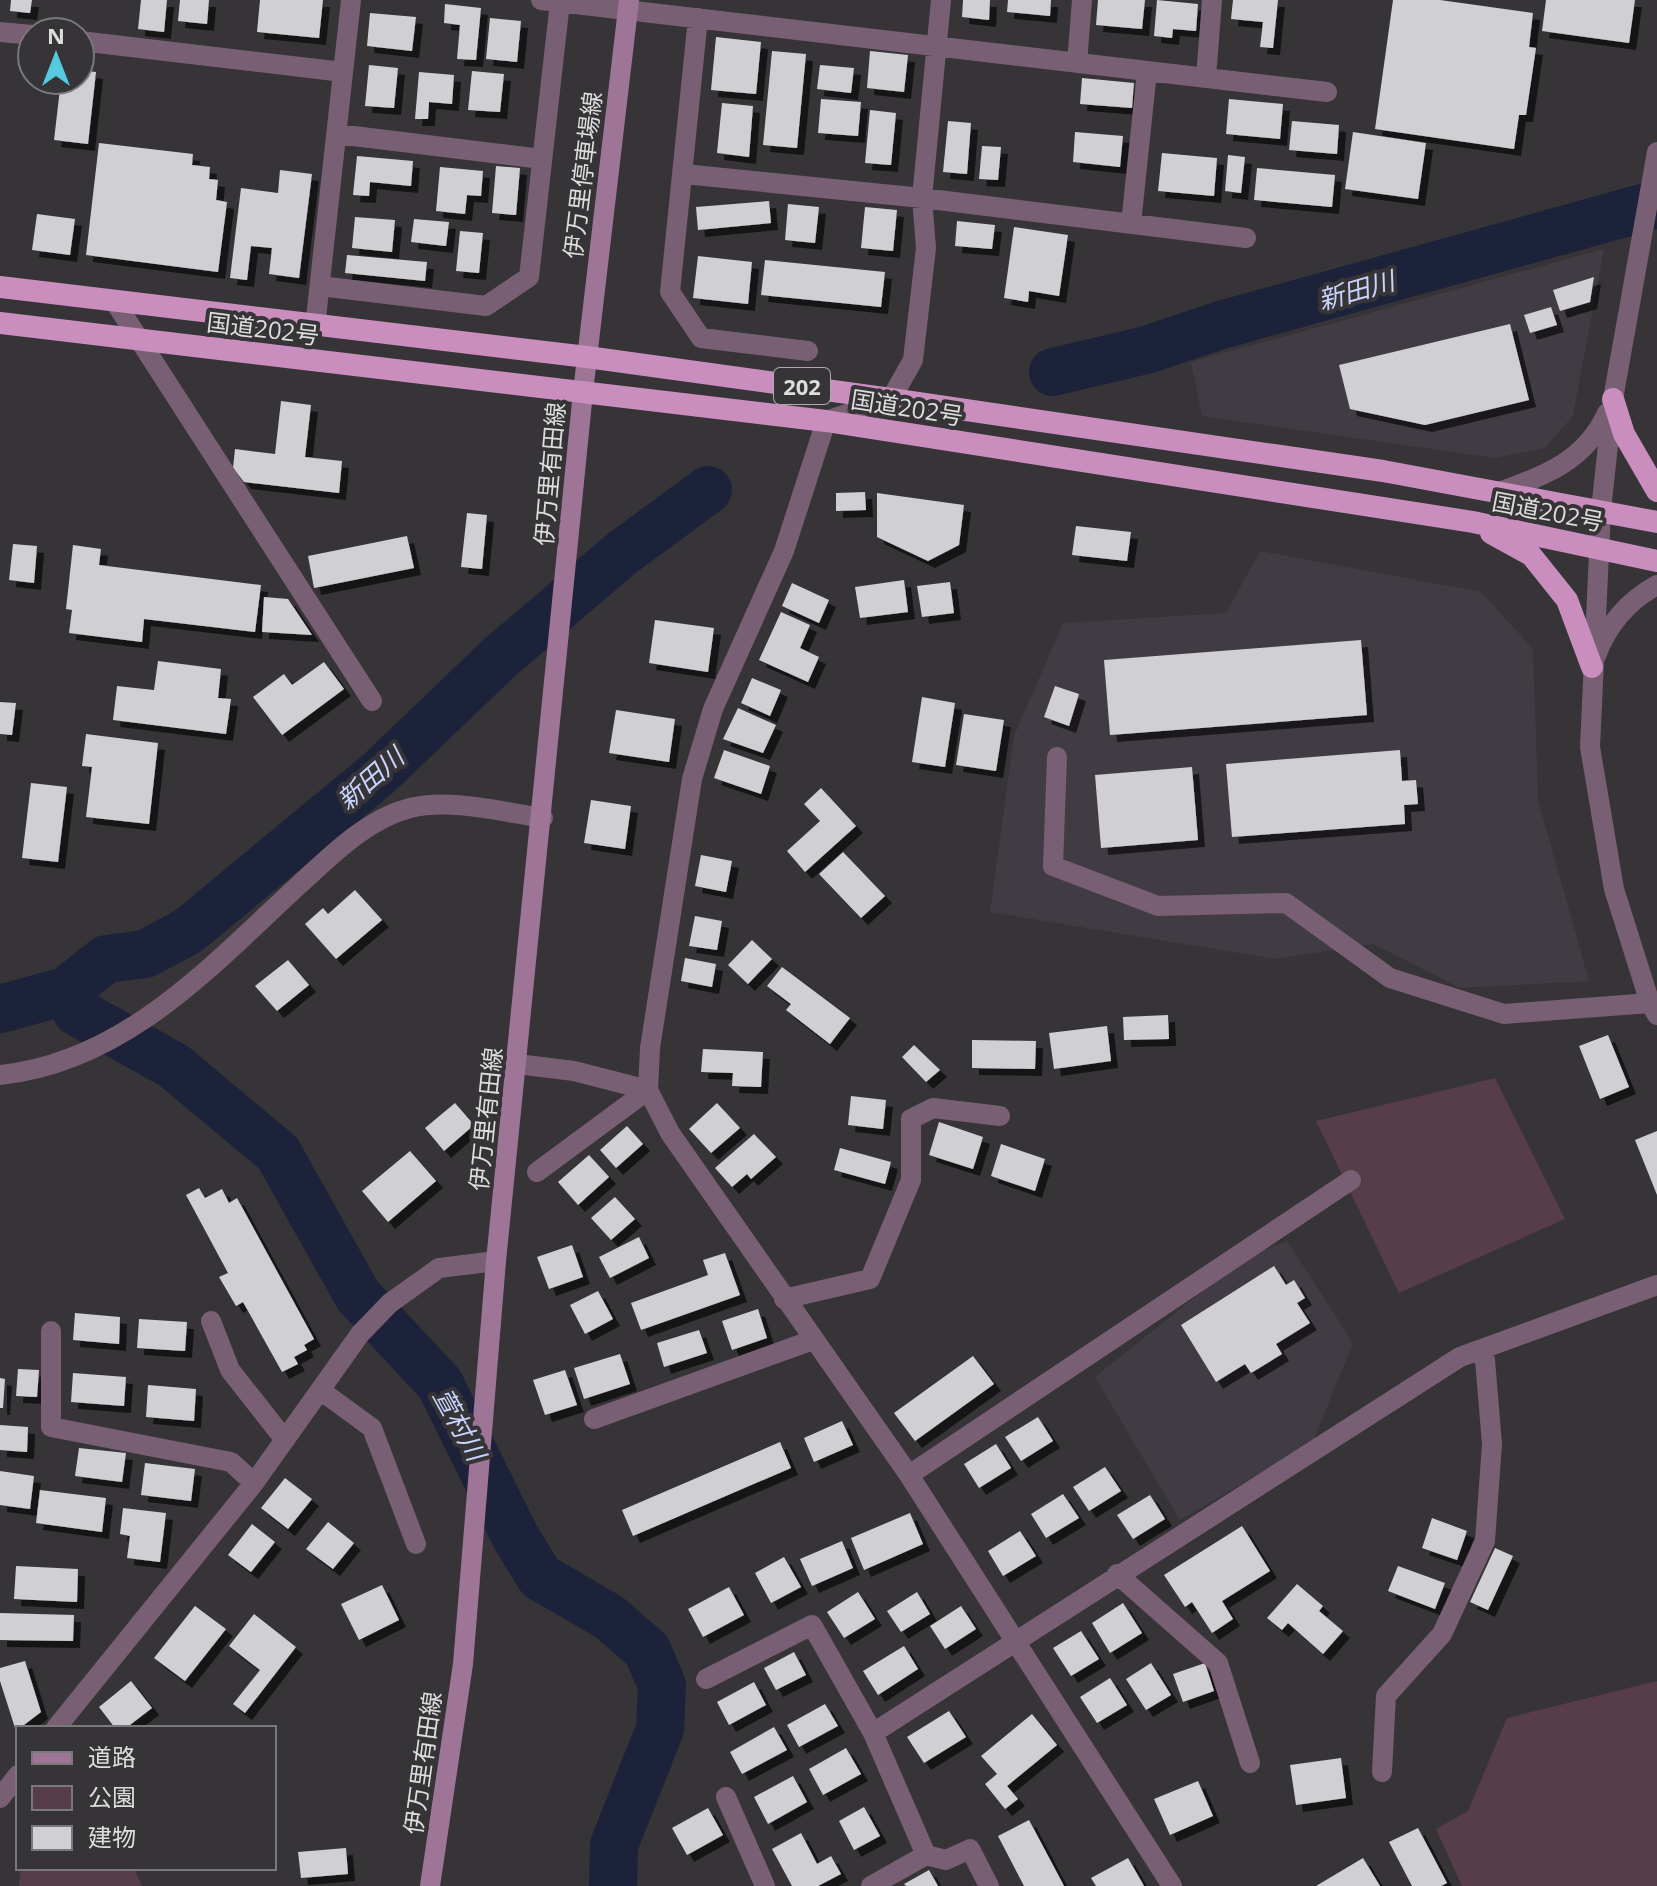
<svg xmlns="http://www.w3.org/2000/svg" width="1657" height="1886" font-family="'Open Sans','Noto Sans JP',sans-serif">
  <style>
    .built { fill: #413c44 }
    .green { fill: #573d47 }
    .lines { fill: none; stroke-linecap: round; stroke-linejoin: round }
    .river { stroke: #1c2239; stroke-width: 48 }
    .building { fill: #d0cfd3; filter: url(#shadow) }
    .minor { stroke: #795f74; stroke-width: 20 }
    .tertiary { stroke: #795f74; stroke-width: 20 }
    .secondary { stroke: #9f7597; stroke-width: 20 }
    .trunk { stroke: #c98ebe; stroke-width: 22 }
    .labels { text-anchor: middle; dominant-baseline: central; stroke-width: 8; stroke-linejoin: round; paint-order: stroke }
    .shield { fill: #363437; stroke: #acaaac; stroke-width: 2 }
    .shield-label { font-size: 22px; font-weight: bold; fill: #deddde }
    .street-label { font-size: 24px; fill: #deddde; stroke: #363437 }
    .water-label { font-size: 26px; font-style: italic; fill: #c8d4fe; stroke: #363437 }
  </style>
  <defs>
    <filter id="shadow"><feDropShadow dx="7" dy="7" stdDeviation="0" flood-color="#0009"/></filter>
  </defs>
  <rect width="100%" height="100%" fill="#363437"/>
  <!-- built -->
  <path class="built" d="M1604,249l-31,167 -28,32 -50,10 -293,-42 -11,-54z
    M1260,551l221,41 52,57 5,151 51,181 -129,7 -87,-44 -98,15 -285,-47 24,-176 49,-113 163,-10z
    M1287,1241l66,102 -40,99 -133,78 -85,-143 150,-120z"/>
  <!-- green -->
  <path class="green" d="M1495,1078l70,141 -166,74 -83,-172z
    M1657,1681v205h-195l-26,-57 32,-18 39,-93z
    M21,1868h113l8,18h-123z"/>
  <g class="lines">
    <!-- river -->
    <path class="river" d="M1053,372l93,-22 75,-25 436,-121
      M66,991l11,21 97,54 104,87 80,143 82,88 75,152 25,41 69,40 38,33 15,35 -2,44 -46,116 -1,41
      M0,1009l66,-18 40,-32 39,-5 43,-23 191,-158 119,-114 123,-105 87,-64"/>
  </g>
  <!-- building -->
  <path class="building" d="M11,0h21l-2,13 -20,-2z
    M141,0h26l-3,32 -26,-3z
    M180,0h29l-2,24 -29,-3z
    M260,0h63l-4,38 -62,-6z
    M963,0h27l-1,20 -27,-3z
    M1008,0h43l-1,16 -43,-4z
    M1098,0h47l-3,29 -46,-4z
    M1157,0l41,4 -2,27 -23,-2 -1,9 -18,-2z
    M1233,0h45l-5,48 -13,-1 3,-25 -32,-3z
    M1393,0h47l93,13 -4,34 7,1 -10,67h-7l-5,34 -139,-20z
    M1546,0h89l-6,43 -87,-12z
    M445,4l36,4 -5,52 -19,-1 3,-34 -16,-2z
    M370,13l46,4 -4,34 -45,-5z
    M490,18l31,3 -4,41 -31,-3z
    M716,37l45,5 -5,52 -45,-4z
    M772,51l34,3 -9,94 -34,-3z
    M870,51l38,4 -4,37 -37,-4z
    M369,65l29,3 -4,40 -29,-2z
    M820,65l34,3 -3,25 -34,-4z
    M80,70l16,2 -8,72 -34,-4 7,-60h19z
    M472,71l32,3 -4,38 -32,-2z
    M419,72l35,3 -2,29 -23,-2 -1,17h-13z
    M1082,78l52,5 -2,25 -52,-4z
    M821,99l40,3 -3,34 -40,-3z
    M1229,99l54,5 -3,35 -54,-5z
    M722,103l31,3 -4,51 -32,-4z
    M870,110l26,3 -5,52 -26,-2z
    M948,121l23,2 -4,51 -24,-2z
    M1292,121l47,4 -2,29 -48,-4z
    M1075,132l48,4 -3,31 -47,-5z
    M1353,132l73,11 -8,56 -73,-10z
    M99,143l94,11 -1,11 18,2 -1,12 9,1 -2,20 11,2 -9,70 -132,-17z
    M982,146l19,1 -3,33 -19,-1z
    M1162,153l55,5 -3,38 -56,-5z
    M1228,155l17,2 -4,36 -16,-2z
    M357,156l56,5 -2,25 -41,-4 -1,14 -16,-1z
    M496,166l24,2 -4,47 -24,-2z
    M440,167l43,4 -2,25 -14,-1 -2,19 -29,-3z
    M1257,168l78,7 -3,32 -78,-7z
    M280,170l32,4 -13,104 -30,-4 3,-26 -21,-2 -4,34 -17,-2 11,-90 37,5z
    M769,201l2,22 -73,7 -2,-23z
    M788,204l31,3 -4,36 -30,-3z
    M865,207l32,3 -4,41 -32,-3z
    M37,214l38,5 -5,36 -38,-5z
    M355,217l40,3 -3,32 -40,-4z
    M414,219l35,3 -3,24 -35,-4z
    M957,221l38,4 -3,24 -37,-3z
    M1014,227l54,8 -9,61 -30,-5 -1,11 -24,-4z
    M460,231l23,2 -4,40 -23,-2z
    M347,255l80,7 -2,19 -80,-8z
    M698,256l54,6 -4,42 -55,-6z
    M765,260l120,12 -4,35 -120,-12z
    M1594,277l-4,25 -30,9 -7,-21z
    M1551,307l6,18 -27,8 -6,-18z
    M1510,324l19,76 -104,25 -75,-16 -11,-44z
    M281,401l30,4 -6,52 37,4 -3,32 -95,-11 -11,-14 2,-19 40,5z
    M865,492l1,18 -30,1v-18z
    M877,493l87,12 -5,40 -31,16 -51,-24z
    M467,513l20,2 -5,54 -21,-2z
    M1076,526l55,6 -4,29 -55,-6z
    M407,536l7,32 -100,20 -6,-32z
    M13,544l24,2 -3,37 -25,-3z
    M73,545l28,4 -2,16 162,20 -6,47 -111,-13 -2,23 -73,-9 3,-23 -6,-1z
    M904,580l4,32 -48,6 -5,-31z
    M950,582l4,31 -32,4 -5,-31z
    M792,583l37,17 -10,23 -37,-17z
    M264,597l24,2 24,36 -50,-3z
    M781,612l29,13 -10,23 19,9 -11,25 -49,-22z
    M655,620l59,8 -6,44 -59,-9z
    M1361,640l6,75 -257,20 -6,-75z
    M158,661l63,8 -3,29 13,1 -5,35 -113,-14 4,-34 37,4z
    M324,662l20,27 -62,46 -29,-38 31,-23 8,11z
    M752,678l29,12 -11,26 -29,-13z
    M1055,686l24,8 -10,32 -25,-9z
    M922,697l33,6 -10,64 -33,-5z
    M0,702l16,1 -4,32 -12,-1z
    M738,708l38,17 -13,28 -40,-14z
    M616,710l59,9 -6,43 -60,-9z
    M964,714l40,6 -8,51 -40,-6z
    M86,734l72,9 -9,81 -63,-7 6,-50 -10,-1z
    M724,750l46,16 -9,28 -47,-16z
    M1400,750l2,31 14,-1 2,24 -14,1 1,19 -173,13 -6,-73z
    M1192,767l6,73 -97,8 -6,-73z
    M31,783l36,4 -9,75 -36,-4z
    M821,788l35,38 -51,46 -18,-21 33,-30 -16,-17z
    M591,800l40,6 -6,43 -41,-6z
    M843,852l42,44 -24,22 -42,-44z
    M701,855l31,6 -6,31 -31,-6z
    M355,890l27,30 -46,39 -31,-35 18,-16 5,6z
    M695,916l27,5 -5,29 -28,-4z
    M752,940l20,19 -24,25 -20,-19z
    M685,958l31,6 -4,23 -31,-6z
    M288,960l21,25 -32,26 -22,-25z
    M782,967l68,51 -20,26 -44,-34 5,-6 -24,-18z
    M1168,1015l1,24 -45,1 -1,-23z
    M1107,1026l4,35 -57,8 -5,-36z
    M1608,1035l21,52 -29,12 -21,-53z
    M972,1040l64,1 -1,28 -63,-1z
    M914,1045l26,25 -14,12 -24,-25z
    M703,1049l60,3 -2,35 -29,-1 1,-13 -32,-1z
    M851,1096l35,4 -3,29 -35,-4z
    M455,1103l19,22 -30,26 -19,-23z
    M717,1103l23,25 -29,25 -22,-24z
    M939,1122l44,15 -10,32 -44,-14z
    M627,1126l16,18 -27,24 -16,-18z
    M1657,1131v64l-22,-55z
    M754,1134l22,23 -25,22 -4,-5 -15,13 -17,-19z
    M1001,1144l44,15 -10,32 -44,-15z
    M840,1148l51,14 -6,22 -51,-14z
    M410,1151l26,30 -48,41 -26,-31z
    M589,1155l20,22 -31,28 -20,-23z
    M199,1188l6,10 17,-9 7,14 8,-5 77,141 -10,6 3,5 -13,7 4,7 -16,8 -39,-70 -7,4 -17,-29 9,-4 -42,-78z
    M615,1197l20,22 -24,21 -20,-22z
    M639,1237l10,21 -39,20 -11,-21z
    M572,1245l11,32 -34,12 -12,-32z
    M725,1253l15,42 -99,35 -10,-27 77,-28 -5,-15z
    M1274,1266l12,19 8,-5 11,18 -8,5 13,20 -34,21 6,10 -31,19 -6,-9 -29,18 -35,-57z
    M598,1291l15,28 -28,15 -15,-29z
    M758,1309l9,29 -35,12 -10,-29z
    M75,1313l45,4 -1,27 -46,-4z
    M139,1319l48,3 -2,29 -48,-3z
    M699,1330l8,23 -43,14 -7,-24z
    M620,1354l10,30 -46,15 -10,-31z
    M973,1356l21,28 -79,57 -21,-28z
    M18,1369l21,1 -2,27 -21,-1z
    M565,1370l12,35 -32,10 -12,-35z
    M73,1373l53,4 -2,29 -53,-4z
    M0,1378l5,1 -2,29h-3z
    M148,1385l48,4 -2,32 -48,-4z
    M1038,1417l15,24 -32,20 -16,-24z
    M842,1421l11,24 -39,17 -10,-24z
    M0,1425l28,2 -1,25 -27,-2z
    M780,1442l11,26 -158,68 -11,-26z
    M996,1444l15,24 -32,20 -15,-24z
    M79,1448l47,5 -4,29 -47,-6z
    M145,1463l50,6 -4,32 -50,-6z
    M1105,1467l16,24 -32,20 -16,-24z
    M0,1471l34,5 -4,33 -30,-4z
    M285,1478l27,21 -24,30 -27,-21z
    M40,1490l66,8 -4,34 -66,-9z
    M1063,1494l16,24 -33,20 -15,-24z
    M1150,1495l15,24 -32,20 -16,-24z
    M123,1508l43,5 -6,49 -33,-4 3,-22 -10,-2z
    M910,1513l13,31 -59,26 -13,-32z
    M1432,1518l35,13 -10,29 -35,-12z
    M328,1522l26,21 -21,26 -27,-20z
    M252,1524l23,18 -24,30 -23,-17z
    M1242,1526l28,45 -48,30 11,18 -21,14 -20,-31 -7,5 -21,-32z
    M1020,1531l16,25 -33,20 -15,-25z
    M842,1541l11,27 -41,18 -12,-27z
    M1495,1548l18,8 -25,54 -18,-8z
    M784,1557l17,30 -30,16 -16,-30z
    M16,1566l62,3 -1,33 -63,-3z
    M1398,1566l47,17 -10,26 -47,-18z
    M1297,1584l26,22 -4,5 24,20 -20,23 -35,-31 -6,7 -15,-12z
    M382,1585l17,35 -40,20 -18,-36z
    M729,1587l15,28 -41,22 -15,-28z
    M858,1592l17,27 -31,19 -17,-26z
    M917,1592l13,22 -29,18 -14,-21z
    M1123,1603l19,30 -32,20 -18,-30z
    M195,1606l31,23 -41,52 -31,-23z
    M961,1606l15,23 -31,20 -15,-23z
    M0,1613l74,2 -1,26 -73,-1z
    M254,1614l42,33 -51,66 -12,-9 27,-34 -31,-24z
    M1081,1631l18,28 -28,17 -18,-28z
    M904,1646l14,23 -40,26 -15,-24z
    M794,1652l12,23 -30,15 -12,-22z
    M25,1661l16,51 -25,19 -16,-50v-13z
    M1151,1663l20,32 -25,15 -20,-31z
    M1205,1663l9,28 -31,11 -10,-28z
    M1110,1678l17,27 -30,18 -17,-26z
    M131,1681l21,27 -26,20h-11l-16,-21z
    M754,1682l12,23 -37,20 -12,-23z
    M825,1704l13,22 -39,21 -12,-22z
    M949,1711l17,26 -42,26 -17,-26z
    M1032,1714l25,31 -50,41 11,13 -13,10 -20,-25 12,-10 -16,-18z
    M774,1727l13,23 -45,24 -12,-22z
    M846,1748l15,26 -38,21 -14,-26z
    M1341,1758l5,40 -50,7 -6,-40z
    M793,1776l14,26 -39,22 -14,-27z
    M1198,1781l15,35 -43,19 -16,-36z
    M864,1807l16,29 -26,14 -15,-29z
    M708,1808l15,27 -36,20 -15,-27z
    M1029,1820l35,66h-40l-26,-50z
    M1418,1828l29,55 -6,3h-29l-23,-44z
    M801,1833l16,31 14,-8 10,18 -23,12h-26l-20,-37z
    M346,1848l2,26 -47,4 -3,-26z
    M1128,1858l16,28h-48l-5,-8z
    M1363,1858l17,28h-64z
    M929,1870l9,16h-32l-2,-2z"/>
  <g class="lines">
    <!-- minor -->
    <path class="minor" d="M541,0l786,92
      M698,18l-28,274 31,46 107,13
      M0,32l32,3
      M80,41l263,31
      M1077,63l5,-63
      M1206,78l6,-78
      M337,134l205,25
      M684,174l238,24 324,40
      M1131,224l16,-153
      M320,286l166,20 43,-29 31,-275
      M115,302l257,399
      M315,327l36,-327
      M891,399l22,-39 13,-112 -4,-50 19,-198
      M1057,757l-4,109 105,40 128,-3 104,75 114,36 146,-11
      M517,1064l57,7 74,19
      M0,1075c126,-13 213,-111 301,-192 32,-29 66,-64 109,-75 41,-10 92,4 133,10
      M537,1172l111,-82
      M784,1299l86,-20 41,-99v-61l22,-11 67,8
      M211,1321l19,49 55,70
      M51,1331v96l180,35 23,21
      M320,1390l52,38 44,116
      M594,1419l219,-79
      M909,1475l442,-295
      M1117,1574l101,89 32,100
      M706,1679l106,-54 61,108 53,122 -55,31
      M56,1728l198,-245 106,-149 30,-31 49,-35 57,-7
      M873,1733l587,-376 197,-72
      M1382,1772l4,-76 56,-62 43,-93 7,-97 -8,-96
      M726,1797l39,89
      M0,1798l18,-23
      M926,1855l20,5 24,-11 19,37"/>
    <!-- tertiary -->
    <path class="tertiary" d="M1657,152l-44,247 -12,111 -11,237 24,142 36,114 7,12
      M891,399l-65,22 -42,130 -71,158 -21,70 -42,269 -2,42 22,43 239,342 263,411
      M1499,492c46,-16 87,-32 108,-79
      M1596,656c11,-31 33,-56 61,-71"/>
    <!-- secondary -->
    <path class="secondary" d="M430,1886l33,-222 33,-403 87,-869 46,-392"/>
    <!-- trunk -->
    <path class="trunk" d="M0,287l587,70 304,42 492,72 274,51
      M0,323l826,98 647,101 184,39
      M1613,399l11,35 33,57
      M1491,533l40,22 36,45 25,67"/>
  </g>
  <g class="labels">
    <!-- shield labels -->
    <rect class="shield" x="774" y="368" width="56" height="36" rx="6"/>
    <g class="shield-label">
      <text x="802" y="386">202</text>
    </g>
    <!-- street labels -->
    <g class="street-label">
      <text transform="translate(582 175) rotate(-83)">伊万里停車場線</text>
      <text transform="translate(263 328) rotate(7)">国道202号</text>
      <text transform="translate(907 407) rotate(9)">国道202号</text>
      <text transform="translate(549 474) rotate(-85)">伊万里有田線</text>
      <text transform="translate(1548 511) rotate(11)">国道202号</text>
      <text transform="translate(485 1119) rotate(-84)">伊万里有田線</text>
      <text transform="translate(422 1763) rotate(-82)">伊万里有田線</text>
    </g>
    <!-- water labels -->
    <g class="water-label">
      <text transform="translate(1356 290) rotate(-16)">新田川</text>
      <text transform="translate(370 778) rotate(-41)">新田川</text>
      <text transform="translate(460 1424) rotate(61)">萱村川</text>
    </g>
  </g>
  <!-- legend -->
  <rect x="16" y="1726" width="260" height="144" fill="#363437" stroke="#79787a" stroke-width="2"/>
  <rect x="32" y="1752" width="40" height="12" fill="#9f7597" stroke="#79787a" stroke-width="2"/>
  <text x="88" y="1766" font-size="24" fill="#deddde">道路</text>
  <rect x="32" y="1786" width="40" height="24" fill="#573d47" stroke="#79787a" stroke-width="2"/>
  <text x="88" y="1806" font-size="24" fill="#deddde">公園</text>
  <rect x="32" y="1826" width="40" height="24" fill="#d0cfd3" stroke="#79787a" stroke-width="2"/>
  <text x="88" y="1846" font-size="24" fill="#deddde">建物</text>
  <!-- north arrow -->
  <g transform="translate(56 56)"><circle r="38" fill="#363437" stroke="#79787a" stroke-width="2"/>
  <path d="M0-6L14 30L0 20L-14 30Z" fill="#55cadf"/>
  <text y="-12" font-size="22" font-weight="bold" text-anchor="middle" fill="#deddde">N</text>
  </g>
</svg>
